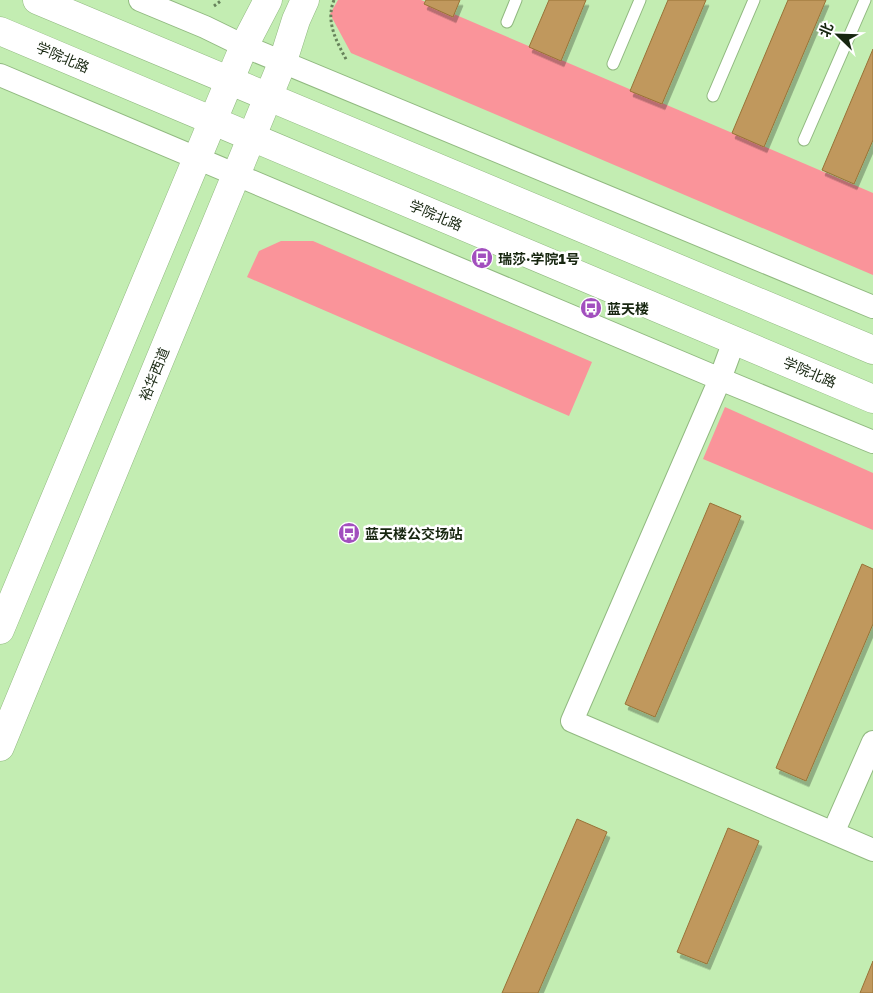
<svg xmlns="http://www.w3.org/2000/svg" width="873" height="993" font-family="'Golos Text','Noto Sans SC',sans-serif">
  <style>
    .green { fill: #fa949a }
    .building { fill: #c0985d; stroke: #987237; filter: url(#shadow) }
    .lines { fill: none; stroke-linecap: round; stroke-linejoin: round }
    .service-casing { stroke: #91b980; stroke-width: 13 }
    .minor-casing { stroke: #91b980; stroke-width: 24 }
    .secondary-casing { stroke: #91b980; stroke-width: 29 }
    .primary-casing { stroke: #91b980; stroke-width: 29 }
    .path { stroke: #67825b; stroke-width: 3; stroke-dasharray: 2.5 2.5; stroke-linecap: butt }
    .service { stroke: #fff; stroke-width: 11 }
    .minor { stroke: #fff; stroke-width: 22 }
    .secondary { stroke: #fff; stroke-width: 28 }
    .primary { stroke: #fff; stroke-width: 28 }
    .labels { text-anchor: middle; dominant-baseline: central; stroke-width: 5; stroke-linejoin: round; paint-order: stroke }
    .street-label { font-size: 14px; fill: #172610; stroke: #fff }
    .poi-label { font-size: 14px; font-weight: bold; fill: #172610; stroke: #fff; text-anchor: start }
  </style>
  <defs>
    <filter id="shadow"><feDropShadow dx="3" dy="5.5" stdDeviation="0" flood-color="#0004"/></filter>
  </defs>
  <rect width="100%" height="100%" fill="#c3edb2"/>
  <!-- green -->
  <path class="green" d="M338,0h83l452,193v82l-522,-222 -21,-39z
    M281,241h32l279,121 -23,54 -322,-139 12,-26z
    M725,407l148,66v57l-170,-71z"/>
  <!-- building -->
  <path class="building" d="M426,0h34l-7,17 -29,-13z
    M549,0h37l-25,61 -32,-14z
    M668,0h38l-44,104 -32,-13z
    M788,0h38l-62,147 -32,-14z
    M873,49v91l-19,44 -32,-14z
    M710,503l31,13 -86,201 -30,-13z
    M862,564l11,5v55l-67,157 -30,-13z
    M577,819l30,13 -69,161h-36z
    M728,828l31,13 -52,123 -30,-12z
    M873,961v32h-13z"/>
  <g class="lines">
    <!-- service casing -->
    <g class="service-casing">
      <path id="service" d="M507,22l9,-22
        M613,64l27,-64
        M713,96l41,-96
        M804,140l61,-140"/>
    </g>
    <!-- minor casing -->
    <g class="minor-casing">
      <path id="minor" d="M140,0l65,27 39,19 629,261
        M0,75l720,304 153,63
        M734,341l-14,38 -148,342 301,129
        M833,833l40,-91"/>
    </g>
    <!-- secondary casing -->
    <g class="secondary-casing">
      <path id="secondary" d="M0,630l244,-584 24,-46
        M0,747l283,-686 13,-41 9,-20"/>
    </g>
    <!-- primary casing -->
    <g class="primary-casing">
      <path id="primary" d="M37,0l836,350
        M0,31l873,368"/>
    </g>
    <!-- path -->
    <path class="path" d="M334,0c-9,22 3,42 13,61
      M214,6l8,-6"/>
    <!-- service -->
    <use href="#service" class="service"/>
    <!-- minor -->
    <use href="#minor" class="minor"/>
    <!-- secondary -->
    <use href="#secondary" class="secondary"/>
    <!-- primary -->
    <use href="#primary" class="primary"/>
  </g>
  <!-- icons -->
  <defs>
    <g id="bus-disc" transform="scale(1.125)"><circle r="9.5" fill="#a24fbe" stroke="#fff"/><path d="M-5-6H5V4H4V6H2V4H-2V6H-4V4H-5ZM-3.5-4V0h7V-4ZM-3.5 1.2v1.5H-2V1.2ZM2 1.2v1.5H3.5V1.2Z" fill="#fff"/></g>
  </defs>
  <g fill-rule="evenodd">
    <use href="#bus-disc" x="482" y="258"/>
    <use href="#bus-disc" x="591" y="308"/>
    <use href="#bus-disc" x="349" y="533"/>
  </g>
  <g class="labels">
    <!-- street labels -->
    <g class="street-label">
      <text transform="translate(63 57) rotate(23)">学院北路</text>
      <text transform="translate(436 215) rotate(23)">学院北路</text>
      <text transform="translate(810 372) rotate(23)">学院北路</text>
      <text transform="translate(154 374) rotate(-68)">裕华西道</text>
    </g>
    <!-- poi labels -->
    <g class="poi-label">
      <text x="498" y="258">瑞莎·学院1号</text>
      <text x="607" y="308">蓝天楼</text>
      <text x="365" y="533">蓝天楼公交场站</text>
    </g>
  </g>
  <!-- north arrow -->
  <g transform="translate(838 35) rotate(293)" stroke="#ffffff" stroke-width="4" paint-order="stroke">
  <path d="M0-4L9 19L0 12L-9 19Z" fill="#172610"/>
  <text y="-8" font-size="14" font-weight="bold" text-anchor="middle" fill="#172610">北</text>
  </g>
</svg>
